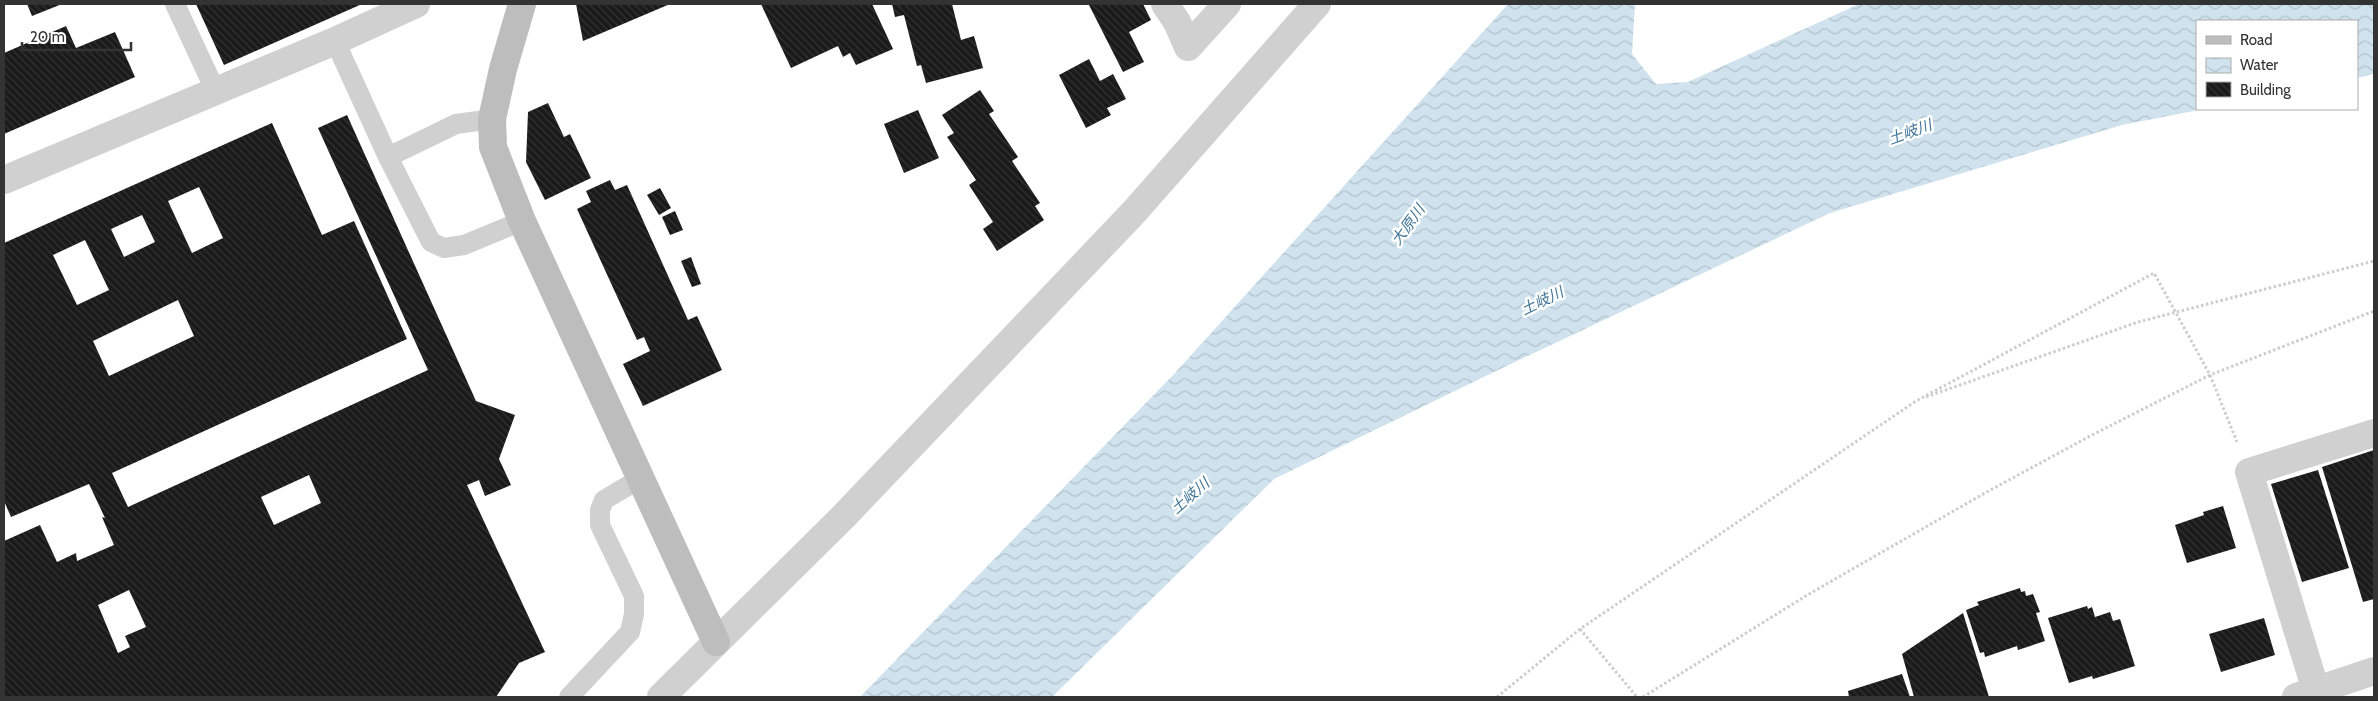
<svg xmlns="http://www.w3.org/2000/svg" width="2378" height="701" font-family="Cabin,'Noto Sans JP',sans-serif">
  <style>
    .water { fill: url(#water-waves) }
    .building { fill: url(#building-back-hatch); fill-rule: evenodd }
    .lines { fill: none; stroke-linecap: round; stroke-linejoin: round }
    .path { stroke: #cdcdcd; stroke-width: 3; stroke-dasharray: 2.5 2.5; stroke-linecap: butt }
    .lane { stroke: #d0d0d0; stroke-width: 20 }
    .street { stroke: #d0d0d0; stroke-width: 28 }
    .secondary { stroke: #bdbdbd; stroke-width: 28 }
    .labels { text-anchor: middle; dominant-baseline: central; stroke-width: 5; stroke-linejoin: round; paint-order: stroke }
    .water-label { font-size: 15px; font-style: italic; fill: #3f7597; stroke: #fff }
  </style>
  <defs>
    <pattern id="water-waves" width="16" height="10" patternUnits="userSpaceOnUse" patternTransform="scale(1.25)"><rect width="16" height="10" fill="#cfe2ee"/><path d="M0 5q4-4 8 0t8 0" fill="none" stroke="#b2c2cd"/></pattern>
    <pattern id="building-back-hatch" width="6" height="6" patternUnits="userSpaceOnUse" patternTransform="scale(1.25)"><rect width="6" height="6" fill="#1a1a1a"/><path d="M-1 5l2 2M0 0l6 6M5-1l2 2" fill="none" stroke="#333"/></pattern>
  </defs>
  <rect width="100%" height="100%" fill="#fff"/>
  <!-- water -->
  <path class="water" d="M1508,4h127l-3,50 24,30 32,-2 171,-78h515v70l-17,4v-57h-160v88h7l-82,16 -292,88 -332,157 -224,109 -222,218h-192l316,-325z"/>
  <!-- building -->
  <path class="building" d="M27,4h35l-30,12z
    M196,4h166l-138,61z
    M576,4h94l-87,37z
    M761,4h111l21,45 -37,16 -6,-12 -7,4 -5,-11 -47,22z
    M892,4h60l9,36 13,-4 9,32 -57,15 -5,-18 -4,1 -13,-51 -9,2z
    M1091,4h52l8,16 -22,12 15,30 -21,10 -34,-67z
    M66,26l10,22 39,-16 20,45 -131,57v-81z
    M1089,59l11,22 13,-7 13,25 -19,9 4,7 -25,13 -27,-53z
    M980,90l14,21 -5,3 29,43 -6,4 28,42 -5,3 9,14 -47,31 -14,-22 10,-7 -24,-37 7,-5 -29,-43 7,-4 -12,-18z
    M548,103l16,34 6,-3 21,44 -46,22 -19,-38 2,-50z
    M918,110l21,48 -35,15 -20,-49z
    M347,115l129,286 39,14 -16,44 12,26 -26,11 -6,-16 -12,5 78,167 -26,11 -23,34h-492v-156l36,-16 17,37 19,-9 1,8 37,-16 -12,-28 3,1 -16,-34 -78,33 -7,-16v-258l268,-120 50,112 32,-14 53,118 -295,134 16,34 300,-137 -110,-242zM199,187l24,51 -31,15 -24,-52zM142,215l13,27 -31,15 -13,-28zM85,240l24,50 -32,15 -24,-50zM178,300l16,36 -85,40 -16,-35zM309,475l12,28 -47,22 -13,-28zM129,590l17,37 -21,9 5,11 -12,6 -20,-48z
    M610,180l5,10 12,-5 61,135 9,-4 25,54 -79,36 -20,-42 27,-13 -6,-14 -7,3 -60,-131 14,-7 -5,-11z
    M660,188l11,20 -12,7 -12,-20z
    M675,211l8,19 -13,5 -8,-18z
    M691,257l10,27 -9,3 -11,-26z
    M2374,450v149l-11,3 -41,-135z
    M2318,470l31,98 -47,14 -31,-98z
    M2223,506l13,42 -49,15 -12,-38 29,-10 -1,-3z
    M2020,588l1,4 4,-1 1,5 7,-2 7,18 -4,1 9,28 -27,9 -1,-4 -32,11 -1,-5 -4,1 -14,-43 13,-5 -2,-3z
    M2087,606l1,3 4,-2 3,10 15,-5 3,9 7,-2 15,47 -42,13 -1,-3 -23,7 -21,-65z
    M1963,613l26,84h-75l-12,-43z
    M2264,618l11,37 -54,17 -12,-38z
    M1902,674l8,23h-61l-1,-6z"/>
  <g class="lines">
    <!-- path -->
    <path class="path" d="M1926,397l212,-75 236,-61
      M1580,629l57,68
      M1497,697l83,-68 336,-228 238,-128 56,102 27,67
      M1643,697l166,-103 176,-101 107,-58 118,-60 164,-64"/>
    <!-- lane -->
    <path class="lane" d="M175,4l40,86
      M335,41l53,116 43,85 13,6 20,-3 58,-24
      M388,157l68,-33 36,-5
      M569,697l61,-65 4,-18v-18l-34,-71v-15l4,-10 37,-22"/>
    <!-- street -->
    <path class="street" d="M1165,4l12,18 11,25 39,-43
      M4,180l331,-139 81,-37
      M661,697l183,-181 290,-304 183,-208
      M2296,697l78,-26
      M2318,697l-69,-225 125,-39"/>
    <!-- secondary -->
    <path class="secondary" d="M522,4l-19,65 -11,50 1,28 29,74 194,421"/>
  </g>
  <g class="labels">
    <!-- water labels -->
    <g class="water-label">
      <text transform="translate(1910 132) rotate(-20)">土岐川</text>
      <text transform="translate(1408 225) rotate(-54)">大原川</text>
      <text transform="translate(1542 301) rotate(-26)">土岐川</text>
      <text transform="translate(1190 496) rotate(-41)">土岐川</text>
    </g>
  </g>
  <!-- border -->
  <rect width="2378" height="701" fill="none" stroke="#333333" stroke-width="10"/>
  <!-- legend -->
  <rect x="2196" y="20" width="162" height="90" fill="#ffffff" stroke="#adadad"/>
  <rect x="2206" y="36" width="25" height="8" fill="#bdbdbd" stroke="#adadad"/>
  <text x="2240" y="45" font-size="15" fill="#333333">Road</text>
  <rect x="2206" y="58" width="25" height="15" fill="url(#water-waves)" stroke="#adadad"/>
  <text x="2240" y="70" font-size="15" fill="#333333">Water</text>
  <rect x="2206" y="82" width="25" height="15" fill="url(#building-back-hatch)" stroke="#adadad"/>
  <text x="2240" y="95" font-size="15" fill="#333333">Building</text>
  <!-- scale -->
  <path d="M22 42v8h109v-8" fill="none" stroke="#333333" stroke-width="2.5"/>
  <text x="30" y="42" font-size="15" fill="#333333" stroke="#ffffff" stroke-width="4" paint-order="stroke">20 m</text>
</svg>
